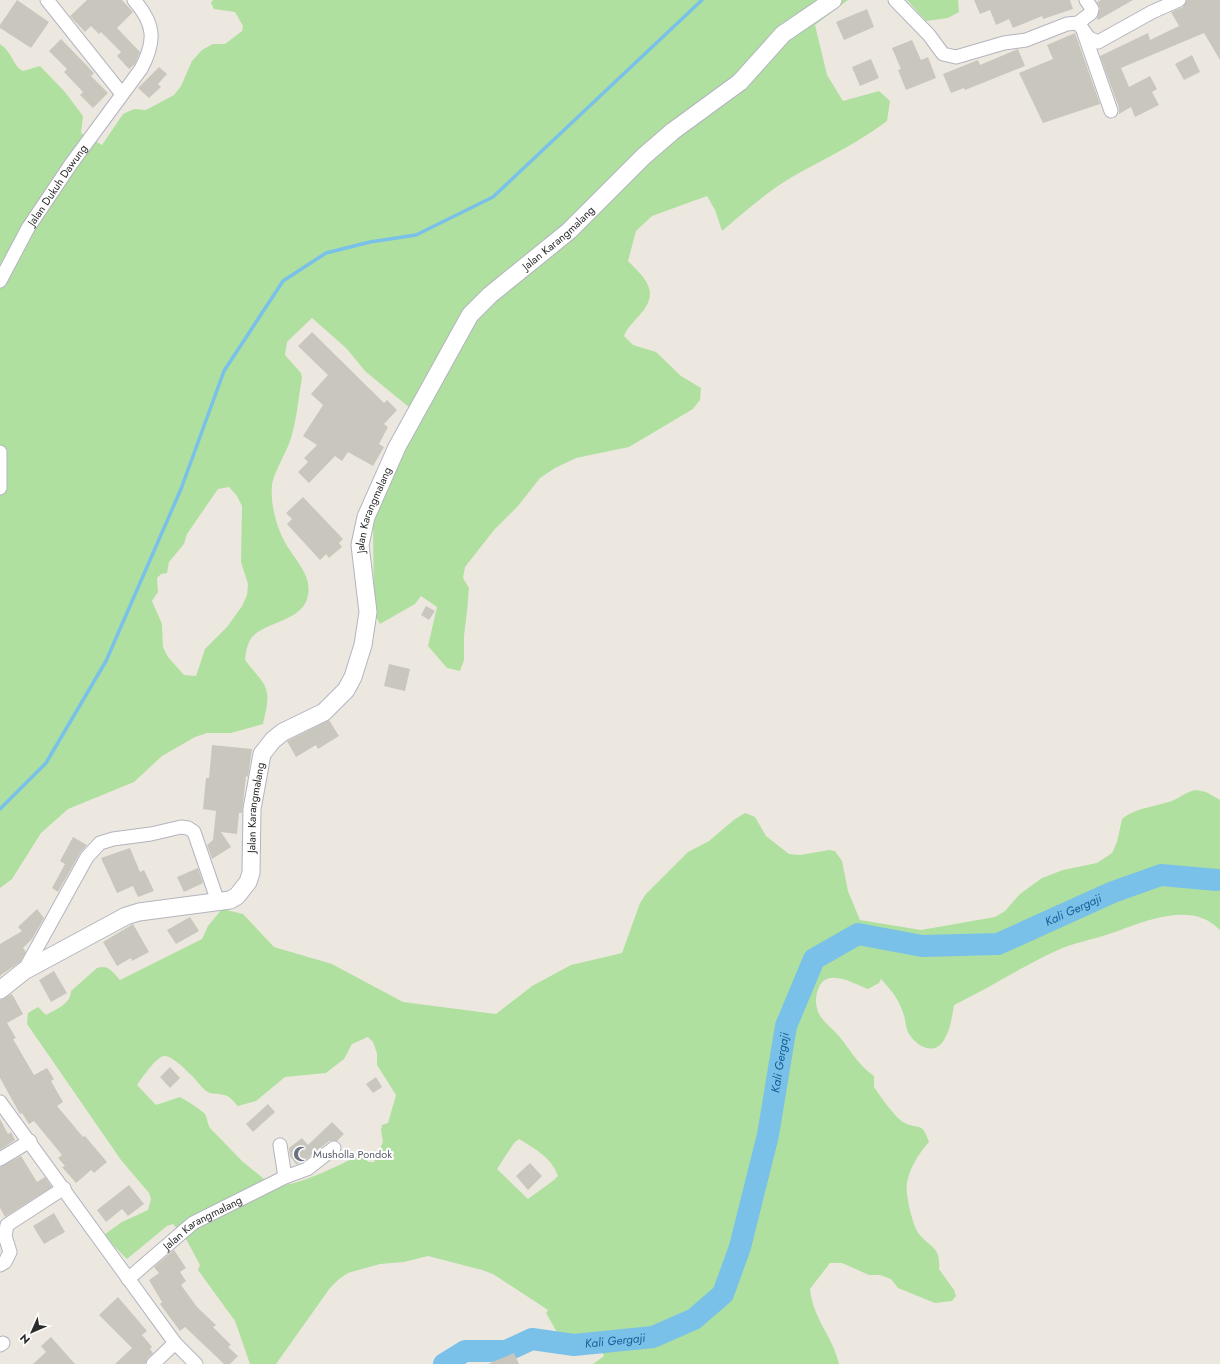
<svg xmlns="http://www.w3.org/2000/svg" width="1220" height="1364" font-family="Jost,sans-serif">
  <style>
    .green { fill: #b0e09f; fill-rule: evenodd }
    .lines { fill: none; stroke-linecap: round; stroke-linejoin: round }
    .stream { stroke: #79c1e8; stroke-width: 3.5 }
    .river { stroke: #79c1e8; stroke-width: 22 }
    .building { fill: #c9c6be }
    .minor-casing { stroke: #b3b4bf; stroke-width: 15 }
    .tertiary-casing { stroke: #b3b4bf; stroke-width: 19 }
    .minor { stroke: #fff; stroke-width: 13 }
    .tertiary { stroke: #fff; stroke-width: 17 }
    .labels { text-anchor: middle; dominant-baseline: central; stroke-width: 4; stroke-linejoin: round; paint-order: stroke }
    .street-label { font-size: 11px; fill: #2c2c2c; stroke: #fff }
    .worship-label { font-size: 11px; fill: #5b616d; stroke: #fff; text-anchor: start }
    .water-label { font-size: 12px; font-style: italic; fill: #155f97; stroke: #fff }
  </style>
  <rect width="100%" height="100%" fill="#ede8df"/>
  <!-- green -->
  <path class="green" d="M213,0h635l-33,25 12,50 16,26 36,-10 11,10 -3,20c-29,22 -63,38 -95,56 -25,15 -48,35 -70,54l-7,-21 -8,-14 -55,20 -16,15 -8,30c20,20 33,32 9,57 -6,7 -10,10 -13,18l9,9 23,7 25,24 20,12 -1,12 -7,9 -64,38 -53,11 -21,10 -15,10 -22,28 -24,24 -29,37 -2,11 6,10 -2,23 -3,25v24l-4,11 -13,-3 -19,-22 9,-39 -16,-11 -6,8 -35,20 -6,-11 -1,-89 16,-50 32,-57 -55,-45 -20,-24 -34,-30 -25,24 -2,13 16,18 1,5c-4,21 -5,43 -12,63 -4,12 -17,33 -18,45 -2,17 5,43 14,58 9,16 26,31 22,51 -4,26 -41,26 -56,42 -5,7 -6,15 -7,23 23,29 27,26 18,64l-32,9h-24l-12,4 -33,19 -28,26 -66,27 -27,24 -29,46 -12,9v-844c14,10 12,21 23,27l17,-5 25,26 18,24 -2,17 21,12 21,-31 11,-5 12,1 28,-15 7,-9 11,-25 10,-11 11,-6h12l17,-13 1,-5 -8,-14 -21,-3 -3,-6zM229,487l8,9 5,10 -1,56 7,22 -1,11 -5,11 -15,21 -22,22 -9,27 -12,-1 -16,-18 -5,-10 -1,-23 -10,-23 6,-9 -1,-14 4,-4 6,-1 2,-11 15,-18 3,-10 31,-45z
    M907,0h51l1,12 -11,6 -22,3z
    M1196,790l10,2 14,8v130c-29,-31 -78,-7 -111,4 -15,5 -30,8 -44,13 -38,16 -73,40 -111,58 -2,11 -3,23 -9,33 -9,19 -28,9 -36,-4 -4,-7 -3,-15 -6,-21 -4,-14 -12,-23 -22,-34l-2,4 -11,6c-11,-4 -20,-10 -32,-11 -7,-1 -14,2 -17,9 -3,7 -4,14 -2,21 2,11 14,19 21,27 12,14 20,30 36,41v11c7,10 21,31 31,36 14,7 17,-2 24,19 -10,11 -20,27 -22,41 -2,10 5,39 10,48 11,17 24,13 22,38l15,21 2,6 -4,5 -17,2 -37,-15 -7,-9 -11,-4h-11l-27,-12h-12l-20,26c3,30 23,48 29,75h-246l11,-8 -4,-7 -14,3 -16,-3 -12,-15 -12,-21 2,-3 -55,-36 -11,-4 -54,-14 -24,6 -24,2 -32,9 -9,6 -9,9 -54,76h-26l-15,-43 -37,-51 2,-5 -14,-26 -13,-15 -6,2 -40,33 -14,-14 -8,-11 17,-12 26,-12 3,-11 -2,-6 -28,-33 -94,-136 1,-11 10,-6 8,8c10,-6 25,-11 25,-24l26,-23c11,-4 16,4 23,12l82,-41 6,-13 14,-17 21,5 31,33 58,17 71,38 93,12 36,-28 39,-21 51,-12 18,-50 6,-9 42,-42 21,-11 26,-22 10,-6 10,4 11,19 23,18 11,1 29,-5 6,1 7,10 6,30 12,29 61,10 74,-13 10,-6 15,-17 22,-16 21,-8 34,-7 15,-10 5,-11 5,-23c14,-12 35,-12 52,-19 9,-4 12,-8 22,-10zM368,1037l5,5 4,11v12l19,30 -8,28 -6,2 -1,5 2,12 -9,20h-5l-10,-6c-30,13 -51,26 -85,31l-32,-26 -31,-32c-4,-4 -3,-10 -6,-15 -6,-6 -18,-13 -25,-17l-24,8 -19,-20c5,-7 19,-28 27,-29 7,-1 20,12 25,17 6,5 11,13 17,18 6,4 11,2 18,4 6,1 10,7 14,11l18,-5 29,-24 41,-4 18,-14 8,-15zM519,1139c16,10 32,18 39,37l-4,4 -26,19 -31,-30 17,-26z"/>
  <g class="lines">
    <!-- stream -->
    <path class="stream" d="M0,809l46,-46 60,-102 75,-172 43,-118 59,-90 43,-28 44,-11 46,-7 77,-38 209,-197
      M1217,880l3,1"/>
    <!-- river -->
    <path class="river" id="s1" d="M444,1364l21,-13h41l26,-12 42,6 79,-8 41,-18 29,-25 17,-47 28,-112 18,-109 28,-67 44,-25 64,12 76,-2 115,-52 48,-17 56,5"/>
  </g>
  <!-- building -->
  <path class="building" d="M17,0l32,22 -18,26 -31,-20v-3z
    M87,0h35l11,12 -16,16 23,24 -5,12 -6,5 -12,-13 4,-4 -20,-20 -2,2 -8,-8 -6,6 -15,-16z
    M974,0h96l3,9 -30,10 -1,-3 -29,12 -4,-9 -13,6 -6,-15 -10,4z
    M1101,0h32l-35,20 -1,-2 3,-10 -3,-6z
    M1187,0h33v60l-16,-27 -83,35 8,19 21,-11 7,13 -5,3 7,13 -24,12 -4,-10 -12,7v-6l-19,-52 48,-23 2,7 29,-14 -8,-14 12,-5z
    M867,9l7,18 -30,13 -8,-18z
    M1075,33l25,71 -57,19 -24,-50 34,-14 -6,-14z
    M61,39l33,34 -3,3 17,17 -15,15 -13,-13 3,-3 -19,-20 3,-3 -18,-18z
    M912,40l9,20 7,-3 8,21 -30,12 -8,-20 3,-1 -9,-21z
    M1018,49l7,17 -60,24 -1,-2 -13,5 -8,-19 35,-14 2,5z
    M1192,55l8,17 -16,8 -9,-16z
    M871,59l8,19 -19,8 -8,-19z
    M159,67l8,7 -9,10 3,3 -12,11 -11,-10z
    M312,332l72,71 3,-3 10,10 -13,14 4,3 -9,17 5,3 -11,19 -25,-14 -6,9 -7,-5 -26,27 -11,-11 10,-10 -4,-4 13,-13 -14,-9 20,-31 -12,-11 17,-19 -30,-29z
    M303,497l40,42 -4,4 3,4 -13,11 -3,-4 -6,6 -33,-36 5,-5 -6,-6z
    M426,606l9,5 -6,9 -8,-5z
    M389,664l21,5 -5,22 -21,-5z
    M329,720l10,16 -21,13 -2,-4 -20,12 -9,-16z
    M212,745l40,4 -4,28 -2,-1 -4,37h-3l-2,21 -16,-2 10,15 -19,12 -5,-14 6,-5 3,-29 -13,-2 3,-31h3z
    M73,837l14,8 -7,8 -22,39 -6,-4 13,-24 -5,-3z
    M130,848l10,24 4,-2 10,21 -16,6 -5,-11 -16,7 -16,-35z
    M198,868l5,15 -19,9 -7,-15z
    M37,909l7,9 -12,21 -9,9 3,4 -6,10 -19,13 -1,2v-33l22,-13 -4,-4z
    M190,917l9,14 -23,13 -9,-14z
    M133,924l16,28 -17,9 -1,-3 -14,8 -14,-24z
    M54,971l13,22 -16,9 -12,-22z
    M12,994l11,20 -16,9 9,15 -3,1 21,36 13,-7 7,11 -3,2 12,21 -6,4 26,31 2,-1 22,26 -13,11 -3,-3 -15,13 -14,-16 3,-1 -7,-8 4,-3 -28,-34 -5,3 -7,-11 -2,1 -20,-36v-78z
    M170,1067l10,11 -10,10 -10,-11z
    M376,1077l6,10 -9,6 -7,-9z
    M268,1104l7,8 -22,20 -7,-8z
    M0,1119l8,15 3,-2 4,8 -15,10z
    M332,1122l12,12 -7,7h-8l-26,21 -7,2 -6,-8 -1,-8 13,-10 6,7z
    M21,1156l16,26 8,-5 7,10 -47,30 -5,-9v-41z
    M530,1163l12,13 -14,14 -12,-14z
    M129,1185l15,19 -16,12 -6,-7 -16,13 -9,-12z
    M54,1213l11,19 -21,12 -11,-18z
    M174,1250l12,18 -6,4 6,9 -5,4 16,22 19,18 -3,2 18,18 -3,2 10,9 -8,8h-6l-39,-37 -5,4 -20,-27 2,-2 -13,-22 10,-7 -5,-6z
    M118,1297l29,34 -5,4 10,12 -2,2 3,4 -6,6 -2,5h-30l17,-16 -33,-33z
    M51,1337l24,27h-42l13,-12 -5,-6z
    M514,1353l5,11h-31z"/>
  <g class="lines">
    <!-- minor casing -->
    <g class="minor-casing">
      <g id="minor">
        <path d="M47,0l75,94"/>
        <path d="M895,0l34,35 14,19 13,3 48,-14 22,-3 41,-16 11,-1 13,-10 1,-4 -6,-9"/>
        <path d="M1078,23l11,15 9,4 54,-30 27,-12"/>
        <path d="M1084,33l27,78"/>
        <path id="s2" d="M0,281l28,-53 43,-64 70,-95c15,-28 14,-45 -7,-69"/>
        <path d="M0,452v36"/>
        <path d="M24,971l63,-114 13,-14 13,-4 38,-5 30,-7 7,1 6,4 24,70"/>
        <path d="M0,1102l175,241 21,21"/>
        <path d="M0,1159l30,-18"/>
        <path d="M285,1177l22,-8 27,-21"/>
        <path d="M0,1265l5,-3 5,-10 -5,-16 2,-11 57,-37"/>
        <path id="s3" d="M128,1279l65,-56 92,-46 -5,-32"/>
        <path d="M0,1345l3,-2"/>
        <path d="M153,1364l22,-21"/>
      </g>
    </g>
    <!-- tertiary casing -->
    <g class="tertiary-casing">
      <g id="tertiary">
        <path id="s4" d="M0,990l24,-19 102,-55 13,-4 91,-12 7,-4 11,-14 3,-9 1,-64 10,-55 11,-14 10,-8 41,-20 22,-22 7,-13 10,-32 5,-33 -8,-67 6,-28 31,-70 73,-132 20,-20 79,-64 75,-75 29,-25 67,-49 43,-48 50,-34"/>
      </g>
    </g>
    <!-- minor -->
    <use href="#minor" class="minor"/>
    <!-- tertiary -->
    <use href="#tertiary" class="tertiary"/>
  </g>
  <!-- icons -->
  <defs>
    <g id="mosque-bare" transform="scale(1.2)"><path d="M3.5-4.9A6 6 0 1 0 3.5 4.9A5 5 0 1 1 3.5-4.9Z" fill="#6b7280" stroke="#fff" stroke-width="2.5" paint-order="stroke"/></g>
  </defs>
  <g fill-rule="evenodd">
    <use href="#mosque-bare" x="301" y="1154"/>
  </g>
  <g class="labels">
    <!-- street labels -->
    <g class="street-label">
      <text stroke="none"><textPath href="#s2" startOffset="112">Jalan Dukuh Dawung</textPath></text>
      <text stroke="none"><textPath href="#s4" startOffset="1037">Jalan Karangmalang</textPath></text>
      <text stroke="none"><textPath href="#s4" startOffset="701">Jalan Karangmalang</textPath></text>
      <text stroke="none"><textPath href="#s4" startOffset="353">Jalan Karangmalang</textPath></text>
      <text stroke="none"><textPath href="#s3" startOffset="94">Jalan Karangmalang</textPath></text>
    </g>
    <!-- worship labels -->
    <g class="worship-label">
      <text x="313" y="1154">Musholla Pondok</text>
    </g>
    <!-- water labels -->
    <g class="water-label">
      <text stroke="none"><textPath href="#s1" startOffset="922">Kali Gergaji</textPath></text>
      <text stroke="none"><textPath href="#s1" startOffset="538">Kali Gergaji</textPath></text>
      <text stroke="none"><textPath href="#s1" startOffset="178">Kali Gergaji</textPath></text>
    </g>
  </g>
  <!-- north arrow -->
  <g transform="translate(32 1332) rotate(225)" stroke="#ffffff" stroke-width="3" paint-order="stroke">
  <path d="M0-3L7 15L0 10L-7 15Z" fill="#2c2c2c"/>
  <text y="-6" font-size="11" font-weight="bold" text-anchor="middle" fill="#2c2c2c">N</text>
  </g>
</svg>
